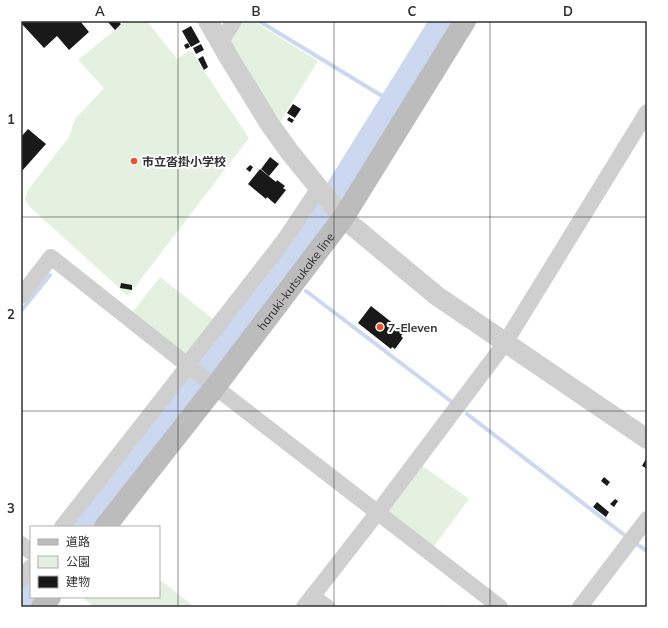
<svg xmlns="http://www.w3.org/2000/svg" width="668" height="628" font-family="Mulish,'Noto Sans JP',sans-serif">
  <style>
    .green { fill: #e4f0e0 }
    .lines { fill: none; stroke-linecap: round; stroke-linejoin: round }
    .stream { stroke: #cbd8f0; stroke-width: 4 }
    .river { stroke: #cbd8f0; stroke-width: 24 }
    .building { fill: #191919 }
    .minor { stroke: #cfcfcf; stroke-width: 16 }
    .tertiary { stroke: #cfcfcf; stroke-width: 20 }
    .secondary { stroke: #bcbcbc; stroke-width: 22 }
    .grid { fill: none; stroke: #323232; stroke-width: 1; stroke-opacity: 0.55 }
    .poi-dot { fill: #f54e28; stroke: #fff; stroke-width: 1.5 }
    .labels { text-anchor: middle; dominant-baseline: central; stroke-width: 4; stroke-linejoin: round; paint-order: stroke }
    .poi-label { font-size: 12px; font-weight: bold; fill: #323232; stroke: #fff; text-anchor: start }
    .street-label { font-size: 12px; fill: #323232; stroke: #fff }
    .neatline { fill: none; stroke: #323232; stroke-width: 1.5 }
    .grid-label { font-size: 13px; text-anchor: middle; font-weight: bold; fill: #323232 }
  </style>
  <rect width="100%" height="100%" fill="#fff"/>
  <!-- green -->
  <path class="green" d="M126,21h21l30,38 13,-9 59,88 -121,158 -97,-88 -6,-8 2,-9 42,-54 6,-18 29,-31 -26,-28z
    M242,21h11l65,40 -38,61 -50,-81z
    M160,277l57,45 -29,37 -57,-45z
    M420,464l49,35 -37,50 -47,-36z
    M159,579l36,28h-101l-12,-10h77z"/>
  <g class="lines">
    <!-- stream -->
    <path class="stream" d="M259,21l133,81
      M282,272l6,5
      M306,291l146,111
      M21,311l29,-36
      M467,414l160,123
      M638,545l9,6
      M442,607h1"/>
    <!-- river -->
    <path class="river" d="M337,190l105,-169
      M83,527l199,-255 41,-59
      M21,605l10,-13"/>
  </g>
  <!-- building -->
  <path class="building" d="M24,21h56l9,11 -20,18 -12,-14 -13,12 -23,-25z
    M107,21h11l3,3 -6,6z
    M191,26l9,16 -9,5 -9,-16z
    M188,43l2,4 -4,2 -2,-4z
    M201,44l3,6 -8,4 -3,-6z
    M203,56l5,11 -4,3 -6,-11z
    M293,104l8,5 -6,9 -8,-5z
    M289,117l5,3 -2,3 -5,-3z
    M28,129l18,15 -25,28v-35z
    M270,157l9,7 -10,12 -8,-7z
    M250,165l3,2 -3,5 -4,-3z
    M260,169l16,13 1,-2 8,6 -2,2 3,2 -11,14 -8,-7 -1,2 -18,-15z
    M121,283l11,2v5l-12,-2z
    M371,306l33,26 -3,4 2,2 -8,11 -3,-2 -1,2 -33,-26z
    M647,457v9l-1,2 -4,-2z
    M604,477l6,5 -3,4 -6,-5z
    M615,499l3,2 -4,6 -4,-3z
    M597,502l12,10 -3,5 -13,-10z"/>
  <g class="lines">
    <!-- minor -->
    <path class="minor" d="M220,43l14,-22
      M21,296l30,-39 164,130 285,220
      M62,527l119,-152 6,-10 98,-126 34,-51
      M21,544l10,8
      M21,580l10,-13
      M312,596l15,11
      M304,607l74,-95 127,-169 142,-231
      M580,607l67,-88"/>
    <!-- tertiary -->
    <path class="tertiary" d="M208,21l20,35 41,67 20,28 54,67 94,78 210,143"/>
    <!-- secondary -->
    <g class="secondary">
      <path id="s1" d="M105,527l110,-140 128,-169 122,-197"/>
      <path d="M42,607l8,-10"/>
    </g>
  </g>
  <!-- grid -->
  <path class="grid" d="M178,21v586M334,21v586M490,21v586M21,217h626M21,411h626"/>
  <!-- markers -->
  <g class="poi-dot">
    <circle cx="134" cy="161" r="4"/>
    <circle cx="380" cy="327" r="4"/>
  </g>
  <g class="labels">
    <!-- poi labels -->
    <g class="poi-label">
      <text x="142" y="161">市立沓掛小学校</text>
      <text x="388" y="327">7-Eleven</text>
    </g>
    <!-- street labels -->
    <g class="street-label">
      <text stroke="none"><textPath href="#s1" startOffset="311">haruki-kutsukake line</textPath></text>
    </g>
  </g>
  <!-- border -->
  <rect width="668" height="628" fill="none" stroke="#ffffff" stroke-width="44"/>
  <!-- legend -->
  <rect x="30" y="526" width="130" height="72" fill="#ffffff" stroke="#adadad"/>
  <rect x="38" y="539" width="20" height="6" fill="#bcbcbc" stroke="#adadad"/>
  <text x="66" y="546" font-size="12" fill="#323232">道路</text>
  <rect x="38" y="556" width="20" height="12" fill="#e4f0e0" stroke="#adadad"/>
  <text x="66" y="566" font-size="12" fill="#323232">公園</text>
  <rect x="38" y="576" width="20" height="12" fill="#191919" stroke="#adadad"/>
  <text x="66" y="586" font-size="12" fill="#323232">建物</text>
  <rect x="22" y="22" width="624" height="584" class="neatline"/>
  <g class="grid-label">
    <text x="100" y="16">A</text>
    <text x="256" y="16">B</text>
    <text x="412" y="16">C</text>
    <text x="568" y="16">D</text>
    <text x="11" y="124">1</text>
    <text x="11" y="319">2</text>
    <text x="11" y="513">3</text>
  </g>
</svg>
